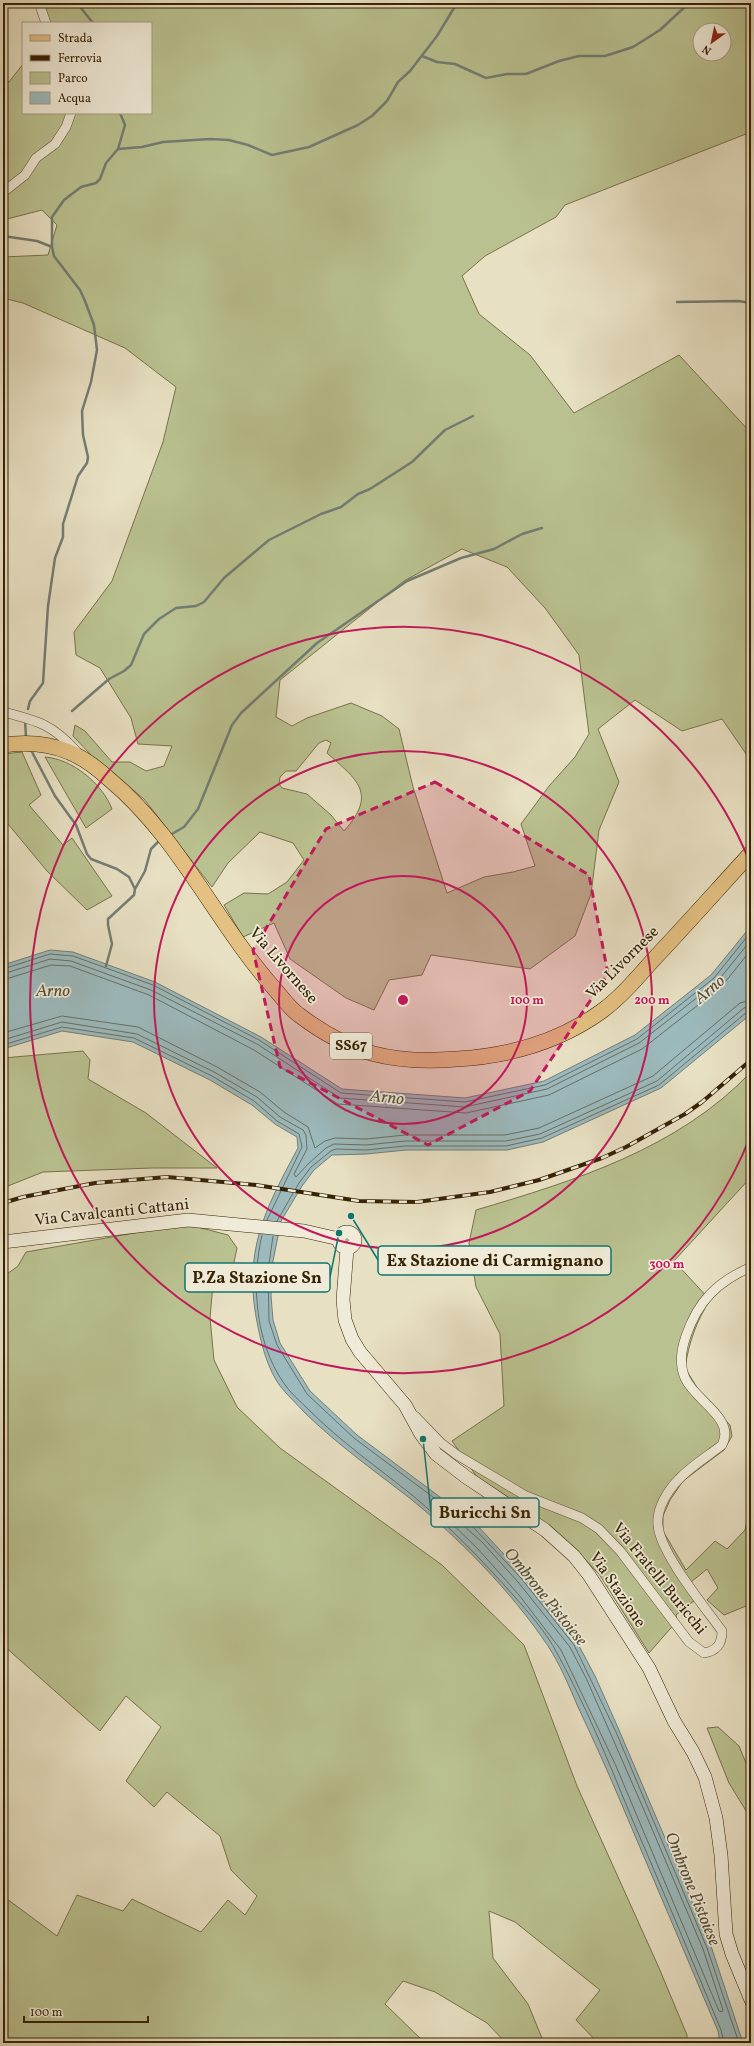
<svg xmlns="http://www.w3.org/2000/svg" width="754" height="2046" font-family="Vollkorn,serif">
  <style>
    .green { fill: #bac190; stroke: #78724a; fill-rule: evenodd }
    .water { fill: #9cbabe; stroke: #737d74 }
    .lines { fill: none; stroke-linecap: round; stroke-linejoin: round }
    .shore { stroke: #696e61; stroke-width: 1 }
    .stream { stroke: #737d74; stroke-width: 2.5 }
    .street-casing { stroke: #625234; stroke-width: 10 }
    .secondary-casing { stroke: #362204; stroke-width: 14 }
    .primary-casing { stroke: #362204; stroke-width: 16 }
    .street { stroke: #f0ebd8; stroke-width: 9 }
    .secondary { stroke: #f0ebd8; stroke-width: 13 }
    .primary { stroke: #e4c082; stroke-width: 15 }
    .rail-casing { stroke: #362204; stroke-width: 4 }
    .rail { stroke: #f0ebd8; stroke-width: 2.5; stroke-dasharray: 8; stroke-linecap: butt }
    .marked { fill: #c2185b; fill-opacity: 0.2; stroke: #c2185b; stroke-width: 3; stroke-dasharray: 8 5; stroke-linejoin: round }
    .ring { fill: none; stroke: #c2185b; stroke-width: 2 }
    .labels { text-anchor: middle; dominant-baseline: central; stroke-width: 3.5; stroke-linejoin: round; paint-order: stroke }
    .shield { fill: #f0ebd8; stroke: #6e5e44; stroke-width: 1 }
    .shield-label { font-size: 15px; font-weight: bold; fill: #362204 }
    .street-label { font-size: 16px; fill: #362204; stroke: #f0ebd8 }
    .water-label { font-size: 17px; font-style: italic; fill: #55503c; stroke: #f0ebd8 }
    .centre { fill: #c2185b; stroke: #f0ebd8; stroke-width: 2 }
    .ring-label { font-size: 12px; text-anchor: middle; font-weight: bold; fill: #c2185b; stroke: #f0ebd8; stroke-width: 3.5; stroke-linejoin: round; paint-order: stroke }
    .leader { fill: none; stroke: #0f766e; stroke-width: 1.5 }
    .callout-dot { fill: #0f766e; stroke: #f0ebd8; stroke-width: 1.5 }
    .callout { fill: #f0ebd8; stroke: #0f766e; stroke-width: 1.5 }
    .callout-label { font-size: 17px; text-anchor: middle; font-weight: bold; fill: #362204 }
  </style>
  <rect width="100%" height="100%" fill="#e8e0c3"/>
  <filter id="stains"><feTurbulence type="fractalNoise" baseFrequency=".005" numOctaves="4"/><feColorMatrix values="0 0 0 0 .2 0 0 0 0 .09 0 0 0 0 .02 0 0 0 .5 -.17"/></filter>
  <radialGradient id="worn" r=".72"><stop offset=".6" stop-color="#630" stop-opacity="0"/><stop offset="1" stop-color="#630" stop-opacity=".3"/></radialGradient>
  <!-- green -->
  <path class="green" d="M39,3h712v129l-186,73 -9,12 -71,39 -23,20 17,38 51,41 44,58 105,-58 72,78v328l-29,-42 -40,12 -47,-31 -37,29 21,53 -20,48 -8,64 -16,42 -45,33 -99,-14 -9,20 -33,5 -15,30 -28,-12 -56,-39 -16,-36 -31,14 -19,-32 20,-12 24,1 19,-12 17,-22 -11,-17 -33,-11 -32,31 -16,24 -68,-88 -52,-43 -19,-20 2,-11 10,6 27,31h18l16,9 18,-5 8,-20 -34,-2 -7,-26 -31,-50 -24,-13 -2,-23 38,-51 51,-139 13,-55 -51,-39 -102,-45 -20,-5v-41l45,-2 9,-30 -15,-15 -39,10v-139l6,1 14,-18v49h128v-90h-105zM700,30h24v24h-24zM462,549l45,18 38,41 34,47 10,79 -14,23 -26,29 -28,38 14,42 -22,6 -29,5 -37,16 -34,-106 -14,-58 -17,-13 -31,-13 -44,15 -15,8 -16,-9 4,-37 124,-99zM326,740l5,3 -4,10c30,27 51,40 17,78l-13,-16 -24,-21 -25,-6 -3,-4 1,-7 6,-6h10l23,-28z
    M22,752l19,43 -12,10 34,40 9,-7 40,58 -25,14 -40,-39 -44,-53v-64z
    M45,757c27,2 57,26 67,52l-26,19z
    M83,1051l7,9 -2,19 58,34 71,55h-65l-109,4 -40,16v-130z
    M751,1072v105l-77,84 36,39c-14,22 -21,42 -25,68l16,26 29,31 2,11 -8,14 -41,31 -13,19 -7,16v15l23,39 29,-29 12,8 18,-19 6,-28v102l-27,11 -17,-15 11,-12 -11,-19 -22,18 10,13 -19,15 1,6 -28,32 -50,-79 -33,-34 -87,-60 -27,-39 52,-35 -4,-72 -24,-47 -7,-44 7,-33c98,-29 202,-61 275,-138z
    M186,1224l42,11 9,13 -7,33 -17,3 -3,34 4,42 23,47 43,41 162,117 82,80 53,141 82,182 28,67v8h-89l-22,-23 24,-30 -85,-68 -26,-11 4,47 35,46 16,39h-38l-19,-20 -52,-31 -32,-11 -18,23 40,39h-422v-147l54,40 20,-41 46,16 9,-12 69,33 27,-32 17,15 12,-19 -26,-26 -11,-34 -53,-44 -13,15 -28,-26 35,-54 -35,-31 -26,35 -97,-86v-368l15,-11 8,-14z
    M718,1727l21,19 12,29v44l-22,-36 -22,-55z"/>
  <!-- water -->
  <path class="water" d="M751,926v88l-90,74 -118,54 -36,8h-101l-40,4 -34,1 -18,15 -12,16 -21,35 -9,45 -1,30 2,24 7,23 30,48 47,44 119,89 48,52 53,66 18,34 24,54 92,216 32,97h-23l-2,-12c-33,-78 -66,-155 -99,-233 -13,-31 -27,-61 -41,-91 -9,-21 -18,-43 -30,-61 -36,-54 -91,-110 -141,-150 -35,-27 -70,-52 -102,-83 -8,-9 -17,-17 -25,-27 -12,-17 -18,-39 -22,-59 -16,-74 6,-116 40,-179l-1,-11 -22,-13 -23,-19 -42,-25 -77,-38 -71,-11 -59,18v-84l47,-15 23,2 82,30 106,55 81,52 123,9 79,-17 91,-46 76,-60z"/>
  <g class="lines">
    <!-- shore -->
    <path class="shore" d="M3,969l47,-15 23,2 80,29 106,55 82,53 124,9 80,-17 92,-46 77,-61 37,-46
      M3,974l47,-15 21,2 80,29 106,54 83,54 125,9 82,-18 92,-46 78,-61 34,-42
      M3,980l48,-15 19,1 79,29 105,55 84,54 128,9 83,-18 93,-46 79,-62 30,-37
      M3,1033l59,-17 76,11 79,40 43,25 24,20 24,15 7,21 10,-7 10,-3 31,1 39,-4h100l34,-7 114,-52 87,-73 11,-3
      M3,1040l59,-18 75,12 77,38 43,25 23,20 23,13 3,5 1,14 -13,25 2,3 12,-13 18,-16 8,-4 32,1 39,-4h101l34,-7 117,-53 87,-73 7,-2
      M3,1045l59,-18 72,11 78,38 42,25 23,20 22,13 3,13 -35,73
      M277,1221l22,-38 12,-16 20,-16 5,-2 30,1 39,-4h101l36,-8 117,-53 88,-73 4,-1
      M262,1235c-11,47 -7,106 21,147 7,11 17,19 26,28 32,32 68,57 103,85 37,31 70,65 102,101 15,17 32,36 43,57 28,51 51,107 73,161 31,72 61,143 91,216l3,13
      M273,1236l-5,35 1,50 8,24 30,49 47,44 119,89 48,51 53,67 42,87 91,216 32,95
      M438,1507l18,12 26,23 36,40 52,65 17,33 57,130 59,139 20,61 -1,2 -3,-1 -103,-245 -55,-116 -42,-55 -41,-46 -40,-39z"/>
    <!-- stream -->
    <path class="stream" d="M77,3l16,20
      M422,56l15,6 18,2 31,14 21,-4h19l33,-13 20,-5h26l28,-9 27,-17 29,-27
      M118,149l24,-2 21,-5 47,-3 19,1 19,5 24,10 37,-8 49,-22 14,-9 15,-15 11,-19 12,-11 27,-35 20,-33
      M3,236l34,5 15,6
      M677,302l61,-1 13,2
      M28,709l2,-8 13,-18 5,-77 7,-48 8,-21v-13l15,-48 9,-13 1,-6 -5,-22 -1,-24 9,-29 6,-32 -3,-25 -9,-24 -5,-11 -26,-34 -2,-9v-30l12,-17 17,-13 15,-4 4,-4 6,-16 12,-14 7,-24 -5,-12
      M72,711l37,-32 15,-8 7,-6 13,-31 15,-15 17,-11 20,-2 8,-4 20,-24 45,-38 52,-26 20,-7 17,-13 12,-5 42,-27 33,-32 28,-14
      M25,721l1,15
      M31,750l24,46 21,29 11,29 4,5 26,10 12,8 6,12 -1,6 -26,24v6l4,19 -6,22
      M170,835l14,-8 14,-18 34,-84 9,-12 76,-70 90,-62 54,-23 33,-9 28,-15 20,-6
      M135,889l10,-18 6,-22 9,-9"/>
    <!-- street casing -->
    <g class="street-casing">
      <path id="street" d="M39,3l7,20
        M3,190h3l19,-15 11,-17 19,-14 11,-17 5,-14
        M3,712c35,9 49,12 74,40
        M415,1416l26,27 16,12 69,41 56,22 17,11 22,23 68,90 15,11c13,-2 18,-9 18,-22 -18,-25 -62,-78 -64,-106 -2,-16 10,-35 21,-46 12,-13 29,-23 43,-34 14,-27 -27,-44 -37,-67 -6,-14 -4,-28 1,-42 12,-35 31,-54 65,-69"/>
    </g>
    <!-- secondary casing -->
    <g class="secondary-casing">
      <path id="secondary" d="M339 1240a8 8 0 1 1 16 0a8 8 0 1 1-16 0Z
        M3,1242l185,-22 116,11 35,8
        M347,1249l-4,51 2,20 7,19 8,13 45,53 16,29 15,20 30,23 79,53 29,26 15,19 60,93 25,53 19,31 12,25 11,41 5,37 5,79 6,20 19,46"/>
    </g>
    <!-- primary casing -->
    <g class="primary-casing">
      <path id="primary" d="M3,745c22,-3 45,-2 66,7 15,6 28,16 40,27 69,57 106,142 164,208 8,9 16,21 26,28 53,40 94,49 158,44 52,-3 102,-17 145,-48 19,-14 35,-33 51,-51 33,-35 65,-71 98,-107"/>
    </g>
    <!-- street -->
    <use href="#street" class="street"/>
    <!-- secondary -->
    <use href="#secondary" class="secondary"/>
    <!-- primary -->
    <use href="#primary" class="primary"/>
    <!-- rail casing -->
    <g class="rail-casing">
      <path id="rail" d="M3,1203l20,-6 72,-14 72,-6 89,8 103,16 58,1 73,-10 49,-12 63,-22 24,-11 59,-33 17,-12 49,-42"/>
    </g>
    <!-- rail -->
    <use href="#rail" class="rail"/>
  </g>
  <!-- marked area -->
  <path class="marked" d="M435,782l154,93 19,99 -78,117 -102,54 -148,-78 -27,-117 73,-121z"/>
  <!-- distance rings -->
  <g class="ring">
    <circle cx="403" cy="1000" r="124"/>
    <circle cx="403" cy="1000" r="249"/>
    <path d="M750 1137A373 373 0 1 1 750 863"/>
  </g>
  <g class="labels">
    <!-- shield labels -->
    <rect class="shield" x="330" y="1033" width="42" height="26" rx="3"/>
    <g class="shield-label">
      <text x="351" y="1046">SS67</text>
    </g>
    <!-- street labels -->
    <g class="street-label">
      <text transform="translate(623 963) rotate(-45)">Via Livornese</text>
      <text transform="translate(283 966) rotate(49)">Via Livornese</text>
      <text transform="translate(112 1213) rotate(-6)">Via Cavalcanti Cattani</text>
      <text transform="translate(659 1579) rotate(51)">Via Fratelli Buricchi</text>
      <text transform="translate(617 1590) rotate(56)">Via Stazione</text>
    </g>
    <!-- water labels -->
    <g class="water-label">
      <text transform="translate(710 990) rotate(-41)">Arno</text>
      <text x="53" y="991">Arno</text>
      <text transform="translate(387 1098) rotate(6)">Arno</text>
      <text transform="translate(545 1597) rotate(51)">Ombrone Pistoiese</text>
      <text transform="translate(692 1889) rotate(68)">Ombrone Pistoiese</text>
    </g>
  </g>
  <circle cx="403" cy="1000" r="6" class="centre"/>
  <g class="ring-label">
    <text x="527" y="1004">100 m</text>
    <text x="652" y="1004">200 m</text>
    <text x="667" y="1268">300 m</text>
  </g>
  <!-- callouts -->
  <path class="leader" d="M351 1216L378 1260M339 1233L330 1277M423 1439L431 1512"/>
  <g class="callout-dot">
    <circle cx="351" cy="1216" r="4"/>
    <circle cx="339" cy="1233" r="4"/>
    <circle cx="423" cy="1439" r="4"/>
  </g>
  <g class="callout">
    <rect x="378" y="1246" width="233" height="29" rx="4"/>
    <rect x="185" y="1263" width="145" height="29" rx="4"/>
    <rect x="431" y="1498" width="108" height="29" rx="4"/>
  </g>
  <g class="callout-label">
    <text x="495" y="1266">Ex Stazione di Carmignano</text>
    <text x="257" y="1283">P.Za Stazione Sn</text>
    <text x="485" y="1518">Buricchi Sn</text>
  </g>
  <!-- margin -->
  <rect width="754" height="2046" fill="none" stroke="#e8e0c3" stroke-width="16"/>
  <rect x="4" y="4" width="746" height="2038" fill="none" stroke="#362204" stroke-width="2"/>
  <rect x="8" y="8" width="738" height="2030" fill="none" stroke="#362204"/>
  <!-- legend -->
  <rect x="22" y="22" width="130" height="92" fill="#f0ebd8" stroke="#a69b83"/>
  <rect x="30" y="35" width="20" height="6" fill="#e4c082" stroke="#a69b83"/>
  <text x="58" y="42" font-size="12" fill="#362204">Strada</text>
  <rect x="30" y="55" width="20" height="6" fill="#362204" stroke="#a69b83"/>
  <text x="58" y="62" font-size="12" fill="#362204">Ferrovia</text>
  <rect x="30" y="72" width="20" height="12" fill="#bac190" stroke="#a69b83"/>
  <text x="58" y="82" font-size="12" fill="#362204">Parco</text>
  <rect x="30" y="92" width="20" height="12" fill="#9cbabe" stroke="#a69b83"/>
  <text x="58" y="102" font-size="12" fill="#362204">Acqua</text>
  <!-- north arrow -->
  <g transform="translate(712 42) rotate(213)"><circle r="19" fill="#f0ebd8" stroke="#a69b83"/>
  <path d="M0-3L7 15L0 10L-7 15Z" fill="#8f2418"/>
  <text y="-6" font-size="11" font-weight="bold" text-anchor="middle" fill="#362204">N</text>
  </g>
  <!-- scale -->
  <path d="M24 2016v6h124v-6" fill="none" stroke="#362204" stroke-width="2"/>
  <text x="30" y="2016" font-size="12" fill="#362204" stroke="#f0ebd8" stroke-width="3" paint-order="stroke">100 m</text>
  <rect width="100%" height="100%" filter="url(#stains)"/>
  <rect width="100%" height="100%" fill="url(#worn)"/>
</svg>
